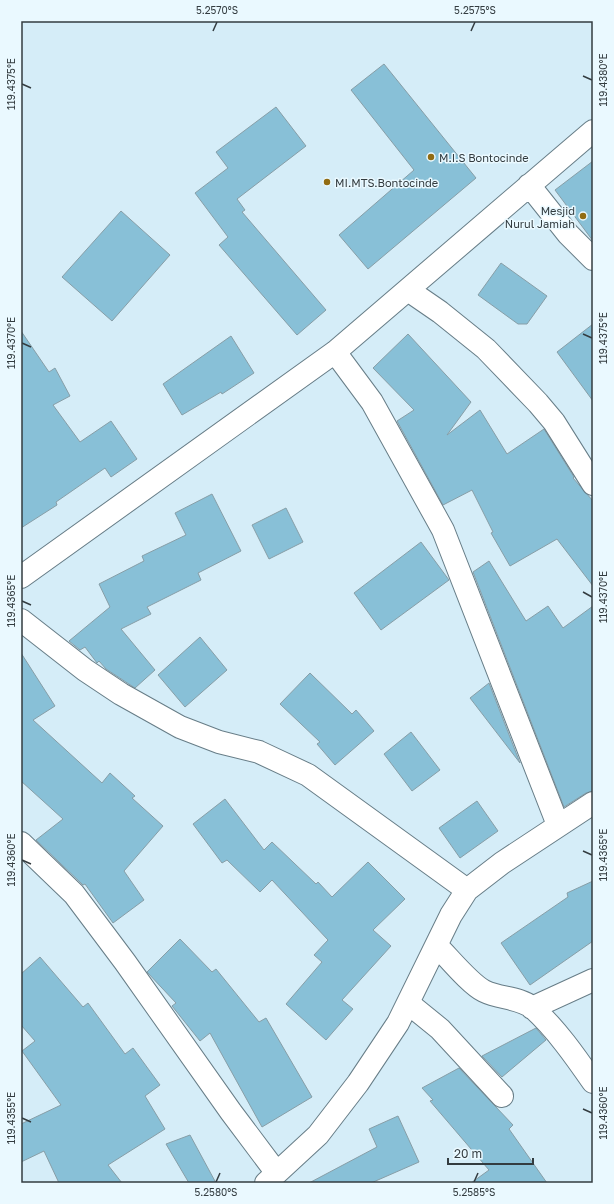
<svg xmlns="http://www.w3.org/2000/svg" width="614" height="1204" font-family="'Golos Text',sans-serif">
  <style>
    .building { fill: #88c0d7; stroke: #879ea7 }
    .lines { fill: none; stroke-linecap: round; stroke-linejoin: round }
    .minor-casing { stroke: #677d87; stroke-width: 24 }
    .minor { stroke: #fff; stroke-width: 22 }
    .ticks { fill: none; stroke: #333c40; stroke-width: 1.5 }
    .poi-dot { fill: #916c13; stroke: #eaf9ff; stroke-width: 1.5 }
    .labels { text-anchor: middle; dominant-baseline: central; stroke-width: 3; stroke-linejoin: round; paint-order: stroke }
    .poi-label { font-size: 11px; fill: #333c40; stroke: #eaf9ff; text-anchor: start }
    .neatline { fill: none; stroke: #333c40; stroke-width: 1.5 }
    .ticks-label { font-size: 10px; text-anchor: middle; fill: #333c40 }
  </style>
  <rect width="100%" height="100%" fill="#d5edf8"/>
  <!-- building -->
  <path class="building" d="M384,64l92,114 -108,91 -29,-34 75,-65 -63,-80z
    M276,107l30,39 -69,53 8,11 -3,2 84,98 -29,25 -78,-90 9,-8 -33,-44 33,-25 -12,-16z
    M593,161v80l-38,-51z
    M121,211l49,44 -58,66 -50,-44z
    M501,263l46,33 -20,28h-9l-40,-29z
    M593,324v77l-36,-49z
    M21,331l28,41 6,-4 15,28 -17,9 27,37 31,-21 26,38 -26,18 -6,-9 -49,34 1,3 -36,23z
    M408,334l63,68 -24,33 33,-25 27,44 37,-25 30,48 -1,1 20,23v85l-36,-47 -47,27 -19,-33 2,-1 -21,-42 -29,15 -46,-84 17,-11 -41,-42z
    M231,336l23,37 -32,21 -1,-2 -39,23 -19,-31z
    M212,494l29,57 -43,22 3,7 -54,27 4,7 -30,15 34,41 -20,18 -29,-19 -7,-8 -2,2 -12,-16 -5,3 -11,-9 41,-34 -11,-23 45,-23 -2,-5 44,-21 -11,-22z
    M286,508l17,34 -34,17 -17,-34z
    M421,542l28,38 -68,50 -27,-37z
    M489,561l37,60 22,-15 15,22 30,-22v185l-7,2 -22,14 -91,-235z
    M200,637l27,33 -42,37 -27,-32z
    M21,653l34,53 -22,14 69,63 8,-10 25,23 -3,2 31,28 -39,45 20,29 -31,23 -28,-39 -2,1 -47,-45 27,-21 -42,-38z
    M310,673l42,41 4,-4 18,21 -39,34 -18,-21 3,-2 -40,-38z
    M489,683l31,80 -50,-65z
    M411,732l29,38 -28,21 -28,-37z
    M225,799l39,51 8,-8 44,42 2,-2 14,15 36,-35 37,37 -32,31 18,16 -49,54 11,9 -27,31 -40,-36 36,-42 -8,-7 14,-15 -56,-60 -12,12 -33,-32 -5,3 -29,-39z
    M477,801l21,30 -38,27 -21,-30z
    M593,881v60l-63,44 -29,-42 67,-46 -1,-4z
    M180,939l32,33 4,-3 43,53 7,-4 46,79 -50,30 -52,-94 -10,8 -28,-35 4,-3 -29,-31z
    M40,957l43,50 5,-4 37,51 8,-6 27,37 -15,11 20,33 -57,36 14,18h-63l-15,-32 -23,11v-38l40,-19 -39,-54 13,-10 -14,-16v-51z
    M536,1028l10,12 -44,37 -20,-21z
    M459,1068l54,57 -4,4 38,54h-76l18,-13 -59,-69 3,-1 -11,-12z
    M398,1116l21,46 -48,21h-62l68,-36 -8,-18z
    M190,1135l26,48h-27l-23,-39z"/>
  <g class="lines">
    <!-- minor casing -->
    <g class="minor-casing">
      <path id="minor" d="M529,185l39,49 25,25
        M408,290l32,22 46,37 52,54 16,19 39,62
        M335,352l37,50 71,128 115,295
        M21,577l314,-225 258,-221
        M21,620l64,50 36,24 59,33 39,15 40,10 49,23 159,115
        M21,843l53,51 51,68 106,150 45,60
        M437,946c12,12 33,38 47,45 16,8 35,6 49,17 23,21 42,48 60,74
        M408,1003l32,26 62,67
        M532,1008l61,-28
        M266,1183l52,-48 40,-52 40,-60 53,-108 16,-25 35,-27 91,-60"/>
    </g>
    <!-- minor -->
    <use href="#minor" class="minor"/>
  </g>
  <!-- ticks -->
  <path class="ticks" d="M213,31l4,-9M471,31l4,-9M583,76l9,4M22,84l9,4M583,334l9,4M22,343l9,4M583,592l9,5M22,601l9,4M583,851l9,4M22,860l9,4M583,1109l9,4M22,1118l9,4M216,1182l4,-9M474,1182l4,-9"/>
  <!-- markers -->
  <g class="poi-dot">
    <circle cx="431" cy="157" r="4"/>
    <circle cx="327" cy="182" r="4"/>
    <circle cx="583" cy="216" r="4"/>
  </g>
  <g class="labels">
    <!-- poi labels -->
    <g class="poi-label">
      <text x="439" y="157">M.I.S Bontocinde</text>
      <text x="335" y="182">MI.MTS.Bontocinde</text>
      <text x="575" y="210" text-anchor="end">Mesjid<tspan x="575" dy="13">Nurul Jamiah</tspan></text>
    </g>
  </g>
  <!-- border -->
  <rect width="614" height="1204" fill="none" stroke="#eaf9ff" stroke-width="44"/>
  <!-- scale -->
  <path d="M448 1158v6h85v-6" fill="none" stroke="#333c40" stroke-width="2"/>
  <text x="454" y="1158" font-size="12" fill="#333c40" stroke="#eaf9ff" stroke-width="3" paint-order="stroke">20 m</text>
  <rect x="22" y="22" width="570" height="1160" class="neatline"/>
  <g class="ticks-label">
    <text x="217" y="14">5.2570°S</text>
    <text x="475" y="14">5.2575°S</text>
    <text transform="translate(603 80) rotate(-90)" y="4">119.4380°E</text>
    <text transform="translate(11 84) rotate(-90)" y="4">119.4375°E</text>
    <text transform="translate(603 338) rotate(-90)" y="4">119.4375°E</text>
    <text transform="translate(11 343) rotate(-90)" y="4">119.4370°E</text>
    <text transform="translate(603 597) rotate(-90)" y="4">119.4370°E</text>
    <text transform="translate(11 601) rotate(-90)" y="4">119.4365°E</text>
    <text transform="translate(603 855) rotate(-90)" y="4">119.4365°E</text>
    <text transform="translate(11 860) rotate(-90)" y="4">119.4360°E</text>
    <text transform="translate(603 1113) rotate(-90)" y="4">119.4360°E</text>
    <text transform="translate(11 1118) rotate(-90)" y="4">119.4355°E</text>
    <text x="216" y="1196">5.2580°S</text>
    <text x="474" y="1196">5.2585°S</text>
  </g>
</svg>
